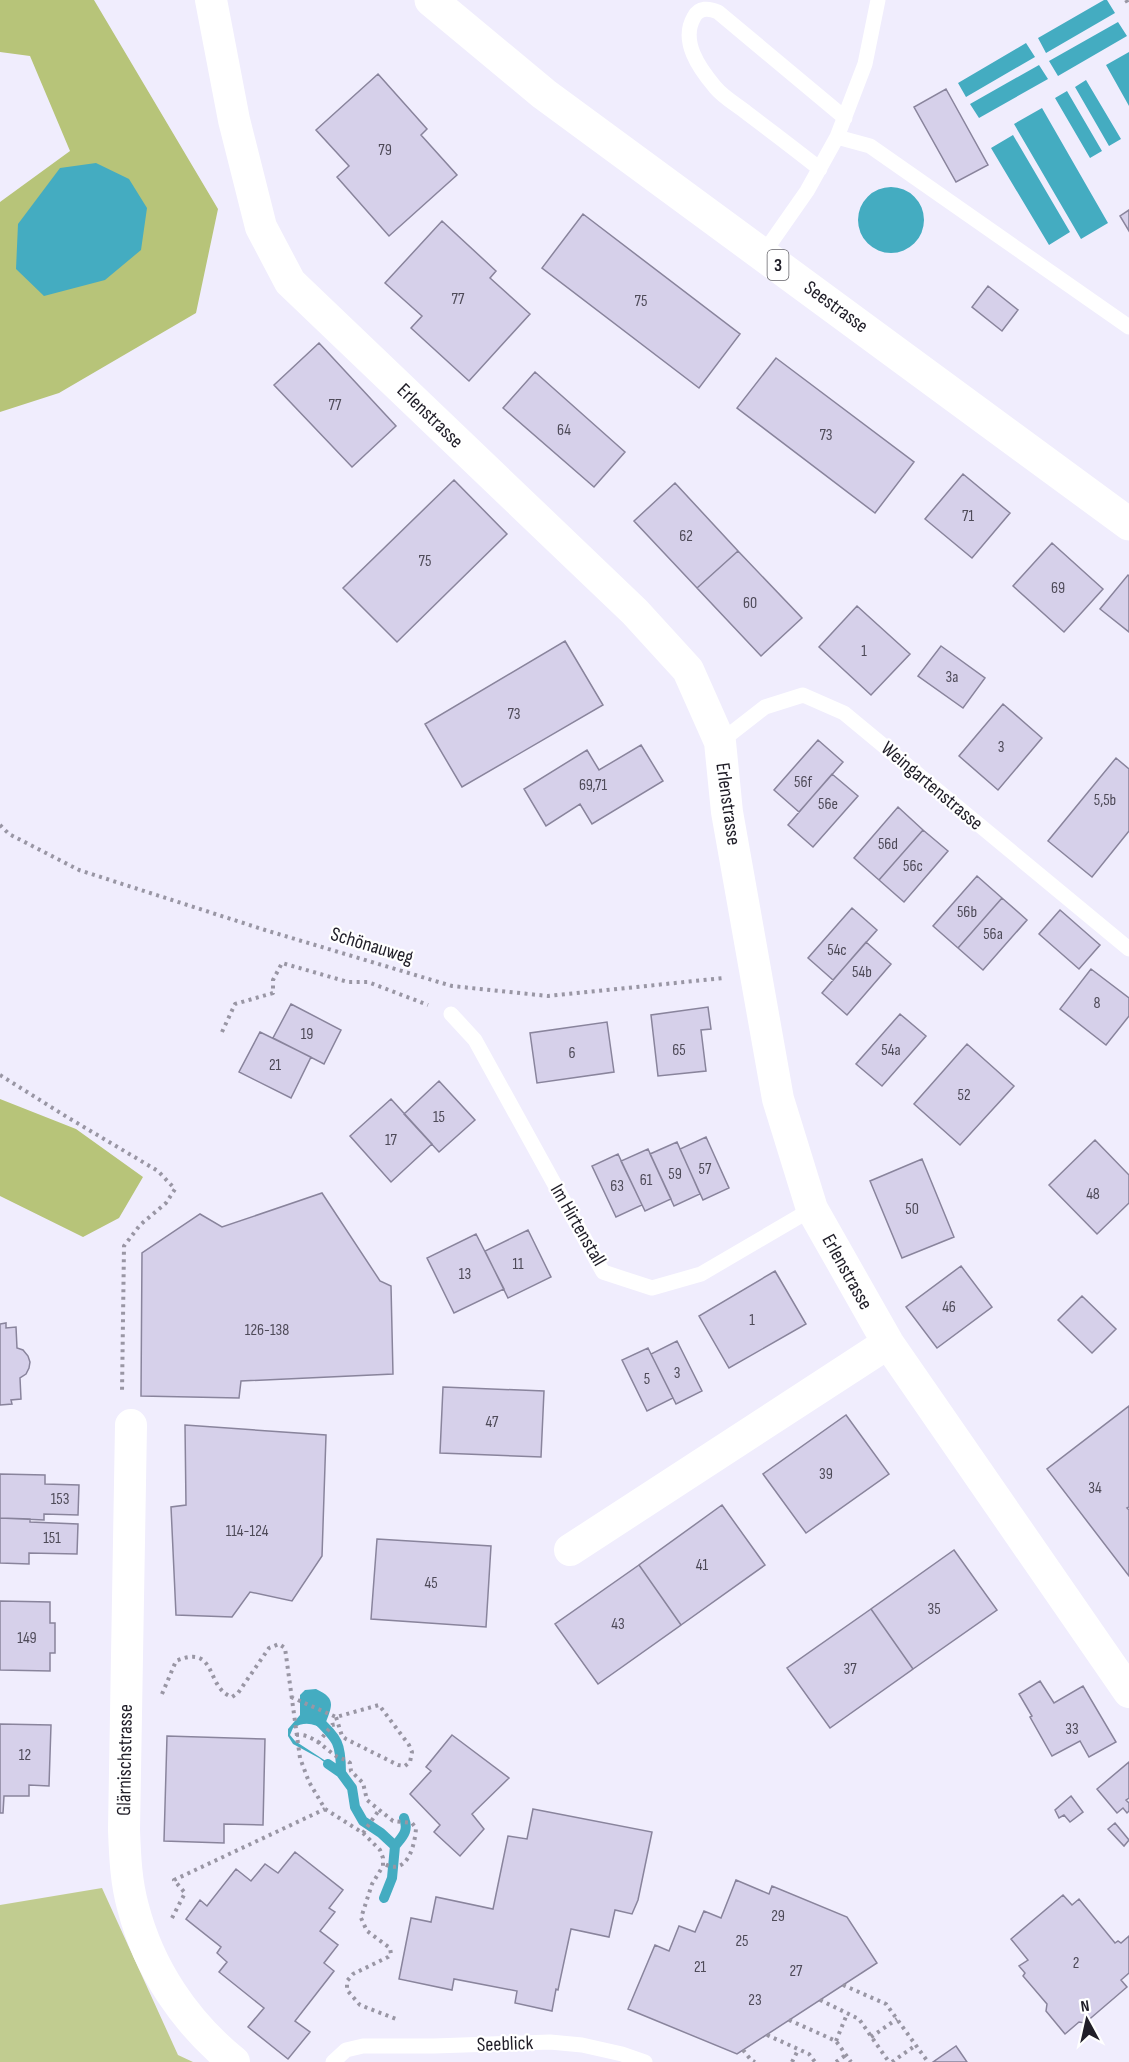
<svg xmlns="http://www.w3.org/2000/svg" width="1129" height="2062" font-family="'Sofia Sans Condensed',sans-serif">
  <style>
    .green { fill: #c1cc90 }
    .forest { fill: #b7c479 }
    .water { fill: #44acc1 }
    .lines { fill: none; stroke-linecap: round; stroke-linejoin: round }
    .stream { stroke: #44acc1; stroke-width: 10 }
    .building { fill: #d6d0ea; stroke: #89849c; stroke-width: 1.5 }
    .path { stroke: #9996a4; stroke-width: 4; stroke-dasharray: 3 4.5; stroke-linecap: butt }
    .service { stroke: #fff; stroke-width: 15 }
    .minor { stroke: #fff; stroke-width: 32 }
    .primary { stroke: #fff; stroke-width: 33 }
    .labels { text-anchor: middle; dominant-baseline: central; stroke-width: 4.5; stroke-linejoin: round; paint-order: stroke }
    .number-label { font-size: 16px; fill: #4e4a58 }
    .shield { fill: #fff; stroke: #636268; stroke-width: 1.5 }
    .shield-label { font-size: 18px; font-weight: bold; fill: #201e28 }
    .street-label { font-size: 20px; fill: #201e28; stroke: #fff }
  </style>
  <rect width="100%" height="100%" fill="#f0edfd"/>
  <!-- green -->
  <path class="green" d="M102,1888l76,167 15,7h-193v-157z"/>
  <!-- forest -->
  <path class="forest" d="M0,0h94l124,209 -22,104 -137,80 -59,19v-210l70,-51 -40,-95 -30,-4z
    M0,1099l76,30 67,48 -24,41 -36,19 -83,-41z"/>
  <!-- water -->
  <path class="water" d="M1104,0h3l8,13 -69,40 -8,-15z
    M1118,22l9,14 -69,40 -9,-15z
    M1026,43l9,14 -69,40 -8,-14z
    M1129,52v54l-23,-41z
    M1039,65l9,14 -69,39 -9,-14z
    M1086,80l35,59 -12,7 -34,-59z
    M1067,91l35,60 -12,7 -35,-60z
    M1042,108l66,115 -27,16 -67,-115z
    M1013,135l57,97 -21,13 -58,-97z
    M96,163l33,16 18,29 -6,42 -36,30 -61,16 -28,-27 2,-45 42,-56z
    M858 220a33 33 0 1 1 66 0a33 33 0 1 1-66 0Z
    M316,1689c19,9 17,15 10,33l2,5 -3,3c-11,-7 -21,-9 -32,-2l-3,7 5,6 43,28 -1,3 -18,-14 -26,-14 -5,-8v-7l12,-14v-20l5,-5z"/>
  <g class="lines">
    <!-- stream -->
    <path class="stream" d="M317,1719c21,21 24,24 24,54
      M328,1764l13,9 11,15 3,19 8,14 18,12 14,13 -3,32 -8,20
      M395,1846c8,-10 14,-15 9,-28"/>
  </g>
  <!-- building -->
  <path class="building" d="M378,74l49,55 -6,6 36,40 -68,61 -52,-59 12,-11 -33,-36z
    M946,89l42,76 -32,17 -42,-75z
    M1129,210v21l-9,-15z
    M583,214l157,120 -41,54 -157,-120z
    M442,221l54,50 -6,7 40,36 -61,67 -58,-53 11,-12 -37,-33z
    M988,286l30,24 -16,21 -30,-24z
    M319,343l77,83 -44,41 -78,-82z
    M776,358l138,104 -39,51 -138,-105z
    M535,372l90,80 -31,35 -91,-79z
    M963,474l47,39 -38,45 -47,-39z
    M454,480l53,54 -110,108 -54,-54z
    M675,483l63,68 -41,37 -63,-67z
    M1052,543l51,46 -39,43 -51,-46z
    M738,551l64,67 -41,38 -64,-68z
    M1128,575l1,1v56l-29,-23z
    M857,606l53,48 -39,41 -52,-48z
    M565,641l38,64 -141,82 -37,-63z
    M941,646l44,32 -22,30 -45,-32z
    M1003,704l39,34 -44,52 -39,-34z
    M818,740l25,22 -44,50 -25,-22z
    M641,745l22,36 -71,43 -12,-20 -34,22 -22,-37 63,-39 12,20z
    M1116,758l13,11v62l-37,46 -44,-36z
    M832,774l26,22 -45,51 -25,-22z
    M898,807l25,23 -44,50 -25,-22z
    M923,830l25,21 -44,51 -25,-22z
    M977,876l25,22 -44,50 -25,-22z
    M1002,898l25,22 -44,50 -25,-22z
    M852,908l25,22 -44,50 -25,-22z
    M1060,910l40,35 -21,24 -40,-35z
    M866,942l25,22 -44,51 -25,-22z
    M1091,969l38,29v18l-23,29 -46,-36z
    M291,1004l50,26 -17,34 -51,-26z
    M708,1007l3,22 -10,1 5,41 -48,5 -7,-61z
    M900,1014l26,22 -44,50 -26,-22z
    M607,1022l7,50 -77,11 -7,-50z
    M260,1032l51,25 -20,41 -52,-26z
    M967,1044l47,42 -54,59 -46,-41z
    M439,1081l36,39 -36,32 -35,-38z
    M391,1099l41,45 -41,38 -41,-46z
    M706,1137l23,51 -26,12 -23,-51z
    M1095,1140l34,35v28l-32,31 -48,-49z
    M677,1142l23,52 -26,12 -24,-52z
    M648,1149l23,50 -26,12 -24,-50z
    M618,1154l24,51 -26,12 -24,-51z
    M922,1159l32,78 -52,21 -32,-77z
    M322,1193l58,88 11,5 2,88 -152,7 -2,17 -98,-2 1,-143 58,-39 22,13z
    M528,1230l23,47 -43,21 -23,-47z
    M476,1234l28,55 -50,24 -27,-55z
    M961,1266l31,41 -55,41 -31,-41z
    M775,1271l31,53 -77,44 -30,-52z
    M1082,1296l34,33 -24,24 -34,-33z
    M6,1323v5l10,-1 1,21 6,2 5,6 2,6 -1,6 -3,6 -6,4 1,21 -10,1 1,4 -12,1v-81z
    M677,1341l25,50 -26,13 -25,-50z
    M648,1348l25,50 -26,13 -25,-51z
    M443,1387l101,4 -3,66 -101,-4z
    M1129,1406v101l-2,1 2,2v66l-82,-107z
    M846,1415l43,59 -83,59 -43,-59z
    M185,1425l141,10 -4,121 -30,45 -42,-9 -18,25 -56,-2 -5,-108 15,-2z
    M0,1474l45,1v9l34,1 -1,30 -34,-1v6l-44,-2z
    M722,1505l43,60 -84,60 -42,-60z
    M0,1518l30,1v3l48,2 -1,30 -48,-1v11l-29,-1z
    M377,1539l114,7 -5,81 -115,-8z
    M954,1550l43,60 -84,59 -42,-60z
    M639,1565l42,60 -83,59 -43,-60z
    M0,1601l50,1v21h5v30h-5v18l-50,-1z
    M871,1609l42,60 -83,59 -43,-60z
    M1040,1681l14,22 29,-17 33,56 -27,15 -9,-16 -28,15 -22,-39 2,-1 -13,-22z
    M0,1724l51,1 -2,61 -20,-1v11h-25l-1,17h-3z
    M452,1735l57,43 -37,36 12,15 -24,27 -26,-24 6,-7 -30,-31 21,-23 -5,-4z
    M167,1736l98,3 -2,86 -39,-1v19l-60,-2z
    M1129,1762v36l-3,2 3,3v8l-2,2 -4,-5 -6,5 -20,-24z
    M1071,1796l12,16 -13,10 -6,-7 -5,3 -4,-8z
    M533,1809l119,23 -14,68 -6,14 -17,-4 -6,27 -38,-8 -13,61 -2,-1 -4,22 -37,-8 2,-12 -63,-12 -2,11 -53,-11 12,-61 20,4 5,-25 57,12 15,-73 19,3z
    M1115,1823l14,17 -5,6 -16,-17z
    M295,1852l48,38 -14,18 6,4 -15,19 18,14 -14,18 10,8 -39,50 15,11 -22,27 -40,-32 16,-19 -45,-36 8,-10 -10,-9 4,-6 -35,-28 14,-19 7,6 29,-37 15,12 14,-17 13,9z
    M736,1880l33,14 3,-8 75,31 30,46 -140,91 -109,-45 27,-64 14,6 10,-25 16,6 9,-21 17,7z
    M1063,1895l9,10 7,-6 36,44 3,-2 3,2 8,-7v37l-8,7 6,7 -42,36 -6,-1 -14,12 -19,-23 1,-7 -24,-28 2,-3 -6,-7 9,-6 -17,-21z
    M956,2046l11,16h-34z"/>
  <g class="lines">
    <!-- path -->
    <path class="path" d="M1126,0l3,5
      M0,825l9,9 70,36 186,60 187,56 96,10 176,-18
      M222,1032l13,-28 38,-11v-13l9,-17 66,19h20l60,23
      M0,1075l67,42 91,54 17,18 -9,14 -26,22 -16,21 -2,147
      M162,1694l14,-33c42,-18 29,27 56,36l6,-4 31,-45 10,-4 6,4 15,110 9,24 16,27 38,24 17,17 3,8v8l-11,18 -11,34 6,13 23,17 1,6 -3,3 -35,17 -6,7v9l13,15 36,14
      M291,1697l45,20 43,-12 30,40 3,7 -2,10 -5,4 -7,-1 -52,-26 -4,-3 -6,-19
      M296,1735c16,-2 29,14 40,21 5,3 10,3 14,7l1,8 12,12 4,17 26,21 19,2 4,5c-1,17 -9,50 -33,35
      M318,1743l14,-18 6,-1
      M363,1833l16,-23
      M172,1918l13,-25 -11,-13 151,-71
      M843,1985l43,19 42,58
      M820,2000l39,19 30,43
      M789,2020l47,21 15,21
      M767,2035l42,19 6,8
      M871,2037l26,-18
      M836,2041l11,-27
      M743,2050l8,10 4,2
      M792,2062l6,-12
      M836,2062l10,-7
      M892,2062l24,-17"/>
    <!-- service -->
    <path class="service" d="M837,137l33,9 259,181
      M820,169c-24,-19 -49,-38 -73,-56 -10,-8 -24,-16 -32,-26 -16,-19 -35,-46 -21,-70 5,-10 15,-9 24,-5l127,106
      M763,254l44,-63 30,-54 28,-73 13,-64
      M720,742l45,-35 38,-12 41,18 285,236
      M451,1014l24,26 128,232 49,16 49,-14 111,-65
      M333,2062l13,-12 17,-4h71l116,-4 32,3 40,9 23,8"/>
    <!-- minor -->
    <path class="minor" d="M211,0l23,120 27,107 29,55 345,330 53,58 32,72 7,70 51,287 34,110 76,134 241,349
      M131,1425l-7,405c1,26 2,52 9,77 16,62 52,115 101,155
      M570,1550l318,-207"/>
    <!-- primary -->
    <path class="primary" d="M431,0l113,94 585,430"/>
  </g>
  <g class="labels">
    <!-- number labels -->
    <g class="number-label">
      <text x="385" y="150">79</text>
      <text x="458" y="299">77</text>
      <text x="641" y="301">75</text>
      <text x="335" y="405">77</text>
      <text x="564" y="430">64</text>
      <text x="826" y="435">73</text>
      <text x="968" y="516">71</text>
      <text x="686" y="536">62</text>
      <text x="425" y="561">75</text>
      <text x="1058" y="588">69</text>
      <text x="750" y="603">60</text>
      <text x="864" y="651">1</text>
      <text x="952" y="677">3a</text>
      <text x="514" y="714">73</text>
      <text x="1001" y="747">3</text>
      <text x="803" y="782">56f</text>
      <text x="593" y="785">69,71</text>
      <text x="1105" y="800">5,5b</text>
      <text x="828" y="804">56e</text>
      <text x="888" y="844">56d</text>
      <text x="913" y="866">56c</text>
      <text x="967" y="912">56b</text>
      <text x="993" y="934">56a</text>
      <text x="837" y="950">54c</text>
      <text x="862" y="972">54b</text>
      <text x="1097" y="1003">8</text>
      <text x="307" y="1034">19</text>
      <text x="679" y="1050">65</text>
      <text x="891" y="1050">54a</text>
      <text x="572" y="1053">6</text>
      <text x="275" y="1065">21</text>
      <text x="964" y="1095">52</text>
      <text x="439" y="1117">15</text>
      <text x="391" y="1140">17</text>
      <text x="705" y="1169">57</text>
      <text x="675" y="1174">59</text>
      <text x="646" y="1180">61</text>
      <text x="617" y="1186">63</text>
      <text x="1093" y="1194">48</text>
      <text x="912" y="1209">50</text>
      <text x="518" y="1264">11</text>
      <text x="465" y="1274">13</text>
      <text x="949" y="1307">46</text>
      <text x="752" y="1320">1</text>
      <text x="267" y="1330">126-138</text>
      <text x="677" y="1373">3</text>
      <text x="647" y="1379">5</text>
      <text x="492" y="1422">47</text>
      <text x="826" y="1474">39</text>
      <text x="1095" y="1488">34</text>
      <text x="60" y="1499">153</text>
      <text x="247" y="1531">114-124</text>
      <text x="52" y="1538">151</text>
      <text x="702" y="1565">41</text>
      <text x="431" y="1583">45</text>
      <text x="934" y="1609">35</text>
      <text x="618" y="1624">43</text>
      <text x="27" y="1638">149</text>
      <text x="850" y="1669">37</text>
      <text x="1072" y="1729">33</text>
      <text x="25" y="1755">12</text>
      <text x="778" y="1916">29</text>
      <text x="742" y="1941">25</text>
      <text x="1076" y="1963">2</text>
      <text x="700" y="1967">21</text>
      <text x="796" y="1971">27</text>
      <text x="755" y="2000">23</text>
    </g>
    <!-- shield labels -->
    <rect class="shield" x="767.5" y="250" width="21" height="30" rx="4.5"/>
    <g class="shield-label">
      <text x="778" y="265">3</text>
    </g>
    <!-- street labels -->
    <g class="street-label">
      <text transform="translate(836 307) rotate(36)">Seestrasse</text>
      <text transform="translate(430 416) rotate(44)">Erlenstrasse</text>
      <text transform="translate(932 786) rotate(40)">Weingartenstrasse</text>
      <text transform="translate(728 804) rotate(82)">Erlenstrasse</text>
      <text transform="translate(372 946) rotate(17)">Schönauweg</text>
      <text transform="translate(578 1225) rotate(60)">Im Hirtenstall</text>
      <text transform="translate(847 1272) rotate(61)">Erlenstrasse</text>
      <text transform="translate(125 1760) rotate(-89)">Glärnischstrasse</text>
      <text transform="translate(505 2044) rotate(-2)">Seeblick</text>
    </g>
  </g>
  <!-- north arrow -->
  <g transform="translate(1087 2020) rotate(352)" stroke="#ffffff" stroke-width="4.5" paint-order="stroke">
  <path d="M0-4.5L10 22L0 15L-10 22Z" fill="#201e28"/>
  <text y="-9" font-size="16" font-weight="bold" text-anchor="middle" fill="#201e28">N</text>
  </g>
</svg>
